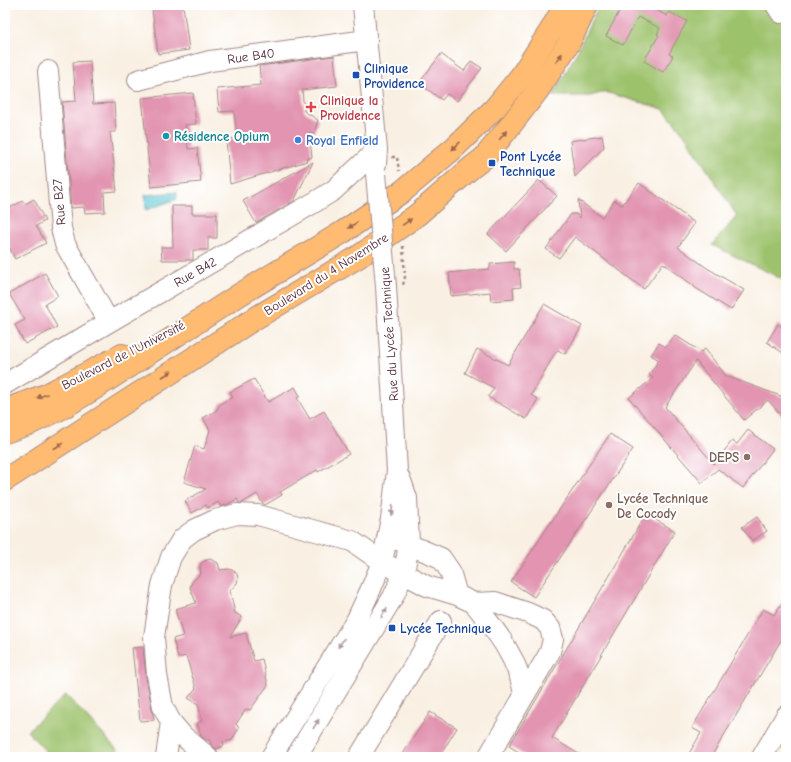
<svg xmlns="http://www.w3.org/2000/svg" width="791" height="762" font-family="'Comic Neue',sans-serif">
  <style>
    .green { fill: #9dc26c; stroke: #74704c }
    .water { fill: #5ac6d3; stroke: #52727f }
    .building { fill: #e294b1 }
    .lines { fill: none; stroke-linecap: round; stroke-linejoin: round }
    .minor-casing { stroke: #a28887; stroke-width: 22 }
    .major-casing { stroke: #a28887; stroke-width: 24 }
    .path { stroke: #a28887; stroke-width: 2.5; stroke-dasharray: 3 3; stroke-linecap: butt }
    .minor { stroke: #fff; stroke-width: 20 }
    .major { stroke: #febb71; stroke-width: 22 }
    .minor-bridge-casing { stroke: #a28887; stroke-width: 22; stroke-linecap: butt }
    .minor-bridge { stroke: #fff; stroke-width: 20 }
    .oneway { fill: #9b654a }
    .oneway2 { fill: #ae9aa0 }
    .transit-dot { fill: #1a4fb4; stroke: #fff; stroke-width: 1.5 }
    .health-dot { fill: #e0444e; stroke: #fff; stroke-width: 1.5 }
    .culture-dot { fill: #0f9aa8; stroke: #fff; stroke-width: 1.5 }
    .shop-dot { fill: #3f7fe0; stroke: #fff; stroke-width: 1.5 }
    .education-dot { fill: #8d6e63; stroke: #fff; stroke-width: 1.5 }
    .labels { text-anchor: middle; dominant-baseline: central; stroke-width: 4; stroke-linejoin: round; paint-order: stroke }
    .street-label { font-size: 13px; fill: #4a1f2b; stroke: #fff }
    .transit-label { font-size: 13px; font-weight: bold; fill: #164399; stroke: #fff; text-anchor: start }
    .health-label { font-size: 13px; font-weight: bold; fill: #be3a42; stroke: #fff; text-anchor: start }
    .culture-label { font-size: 13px; font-weight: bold; fill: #0d838f; stroke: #fff; text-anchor: start }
    .shop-label { font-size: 13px; font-weight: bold; fill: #366cbe; stroke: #fff; text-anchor: start }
    .education-label { font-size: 13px; font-weight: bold; fill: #785e54; stroke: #fff; text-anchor: end }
  </style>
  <rect width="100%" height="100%" fill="#fff"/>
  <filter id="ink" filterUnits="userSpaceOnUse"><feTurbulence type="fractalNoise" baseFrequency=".025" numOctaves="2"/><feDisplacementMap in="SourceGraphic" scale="8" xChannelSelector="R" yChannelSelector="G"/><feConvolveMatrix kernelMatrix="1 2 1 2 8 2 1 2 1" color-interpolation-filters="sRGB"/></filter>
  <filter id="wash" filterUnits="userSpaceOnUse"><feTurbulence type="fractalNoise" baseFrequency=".012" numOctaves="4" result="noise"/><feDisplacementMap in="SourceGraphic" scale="16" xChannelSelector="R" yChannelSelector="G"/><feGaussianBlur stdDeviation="0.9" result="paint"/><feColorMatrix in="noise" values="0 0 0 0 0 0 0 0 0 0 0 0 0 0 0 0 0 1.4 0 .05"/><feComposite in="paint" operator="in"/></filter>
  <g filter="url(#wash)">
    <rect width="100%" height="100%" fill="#f9f0e3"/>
    <!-- green -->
    <path class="green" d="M599,5h187v276l-74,-36 25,-29 -53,-82 -21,-25 -58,-17 -15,4h-37l24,-44z
      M66,695l58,62h-73l-24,-26z"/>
    <!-- water -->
    <path class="water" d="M177,192v7l-31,11 -1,-15z"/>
    <g id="blocks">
      <!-- building -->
      <path class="building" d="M183,5l6,45 -31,4 -6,-45z
        M616,5h31l20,11 2,-4 18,9 -18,33 4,2 -10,16 -19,-11 15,-26 -2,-1 3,-6 -22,-11 -15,28 -17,-9 15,-28z
        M441,54l23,17 7,-10 11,7 -25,33 -10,-7 -5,6 -23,-17z
        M334,56l3,30 -35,4 2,21 14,9 -4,13h-5l3,24 -6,2 1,2 -77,23 -4,-45 11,-1 -3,-27 -15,1 -2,-23 44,-4 -2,-19z
        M90,61l3,43 21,-1 2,29h-6l7,59 -13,1 1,20 -20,1 -1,-6 -13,1 -9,-106 14,-1 -3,-39z
        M193,93l3,31 -11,1 3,24 9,-1 4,34 -50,5 -9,-89z
        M602,136l2,11 -29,30 -5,-36z
        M313,162l-19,39 -38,22 -13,-22z
        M539,180l18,16 -51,55 -18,-17z
        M639,183l56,40 -17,24 29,21 37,22 -13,20 -37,-23v-1l-31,-23 -19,26 -69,-52 -16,21 -13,-9 25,-35h5l4,4 -2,-18 24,17 13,-17 7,5z
        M34,199l11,22 -9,5 10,17 -31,16 -10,-20v-29l18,-9 2,3z
        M172,206h20v8h25v24h-9v12h-15v10h-31l-1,-13h12z
        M514,262v7h5l2,18 -8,1 1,11 -23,2 -1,-9 -39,4 -2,-23 41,-4v-5z
        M45,273l13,23 -13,8 12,23 -32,17 -10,-19 10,-5 -16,-26z
        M544,304l38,22 -17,28 -7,-4 -4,5 -23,40 7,4 -12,20 -38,-22 6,-9 -29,-15 12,-24 31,16z
        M778,324l8,6v25l-19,-13z
        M675,335l26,17 4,-3 21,27 60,22v23l-18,-21 -24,20 -48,-59 -31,46 49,57 18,-23 5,3 11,-14 25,19 -30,39 -25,-19 -16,14 -73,-85 24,-20 -4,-3 10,-15 -8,-5 8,-12 7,4z
        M254,379l14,23 27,-15 5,9 -3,2 13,21 14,-8 25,43 -31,18 -1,-2 -37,22 2,3 -17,10 -2,-1 -6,-10 -15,9h-3l-2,-4 -9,5 -7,3 -3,-5 -10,6 -2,-3 -14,8 -7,-12 21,-12 -22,-7 11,-36 9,3 6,-19 -7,-12 13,-7 5,-8 12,-6 -3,-5z
        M610,434l23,15 -99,148 -23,-15z
        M646,514l29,17 -123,207 32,19h-57l-18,-11z
        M757,517l10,14 -15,10 -10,-14z
        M210,559l8,4 2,7 9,-1 5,2 3,3 1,5 -1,4 -7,8 5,22 7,4 -12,20 16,-4 8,28 8,-2 6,26 -18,25 -4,-1 -10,15 3,4 -7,12 -9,2 1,4 -8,3 -5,-5 -2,-4h-3l-5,-4 -4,-13 5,-2 -4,-17 -10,-6 8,-10 -10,-32 -8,2 -5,-19 10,-3 -8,-27 21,-6 -6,-16 2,-5 9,-9 -1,-7 2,-4z
        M786,597v35l-75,125h-24l14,-24 -9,-5 71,-119 11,6z
        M143,647l3,30 8,43 -14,1 -8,-73z
        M430,712l27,16 -18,29h-38z"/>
    </g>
  </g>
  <g filter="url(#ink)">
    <use href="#blocks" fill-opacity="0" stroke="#a28887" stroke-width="1"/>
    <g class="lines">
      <!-- minor casing -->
      <g class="minor-casing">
        <path id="minor" d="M363,5l14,145 -1,14
          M776,5l5,8
          M48,71l13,157 4,16 44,78
          M138,80l72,-19 157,-21
          M5,384l104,-62 206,-120 19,-12 43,-40
          M398,540l43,18 9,13 7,24
          M474,603c22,28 45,56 50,92
          M166,757l5,-35
          M208,757l-25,-21 -12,-14 -8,-15 -6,-32 -3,-38 8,-52 9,-28 11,-18 12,-9 21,-10 22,-6 21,1 94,26 30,21 45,24 30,9 17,8 21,-1 33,11 15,7 7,8 3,11 -3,13 -62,105
          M271,757l86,-138 13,-28 12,-29 9,-43 6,-48 -11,-185
          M296,757l97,-160 11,-24 5,-29 -2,-46 -7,-20
          M359,757l82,-136
          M762,757l24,-41"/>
      </g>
      <!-- major casing -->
      <g class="major-casing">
        <path id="major" d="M5,410l41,-15 76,-40
          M5,432l26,-9 31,-15 30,-18 147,-95 104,-63 60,-41 51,-43 41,-40 26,-32 30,-46 14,-25
          M5,480l249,-161 104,-62 59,-42 54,-47 13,-10 26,-32 28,-36 31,-47 18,-38"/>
      </g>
      <!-- path -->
      <path class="path" d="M392,157h5l2,14
        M403,246l2,31 -2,8"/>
      <!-- minor -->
      <use href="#minor" class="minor"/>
      <!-- major -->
      <use href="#major" class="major"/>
      <!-- minor-bridge casing -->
      <g class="minor-bridge-casing">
        <path id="minor-bridge" d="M376,174l10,112"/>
      </g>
      <!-- minor-bridge -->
      <use href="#minor-bridge" class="minor-bridge"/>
    </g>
    <!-- one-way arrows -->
    <defs><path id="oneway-solid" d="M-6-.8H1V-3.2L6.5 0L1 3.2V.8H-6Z"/></defs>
    <g class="oneway">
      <use href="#oneway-solid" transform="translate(559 58) rotate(-56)"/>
      <use href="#oneway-solid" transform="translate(503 135) rotate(-51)"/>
      <use href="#oneway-solid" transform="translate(456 146) rotate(137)"/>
      <use href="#oneway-solid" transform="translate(407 222) rotate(-35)"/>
      <use href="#oneway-solid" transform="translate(353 225) rotate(146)"/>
      <use href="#oneway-solid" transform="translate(167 374) rotate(-33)"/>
      <use href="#oneway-solid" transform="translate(42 396) rotate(158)"/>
      <use href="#oneway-solid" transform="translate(58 446) rotate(-33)"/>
    </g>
    <g class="oneway2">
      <use href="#oneway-solid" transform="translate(392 510) rotate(98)"/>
      <use href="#oneway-solid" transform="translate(384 613) rotate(-58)"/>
      <use href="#oneway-solid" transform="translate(341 643) rotate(123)"/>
      <use href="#oneway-solid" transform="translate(316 724) rotate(-59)"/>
    </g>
  </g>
  <!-- markers -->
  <g class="transit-dot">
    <rect x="352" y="71" width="8" height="8" rx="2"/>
    <rect x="488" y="159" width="8" height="8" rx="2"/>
    <rect x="388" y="624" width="8" height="8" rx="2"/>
  </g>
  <path class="health-dot" d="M309 101h4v4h4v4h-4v4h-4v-4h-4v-4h4z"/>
  <circle class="culture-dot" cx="166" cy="136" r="4"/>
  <circle class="shop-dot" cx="298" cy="140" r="4"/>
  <g class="education-dot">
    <circle cx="747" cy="457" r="4"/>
    <circle cx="609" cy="505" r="4"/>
  </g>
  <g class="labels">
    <!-- street labels -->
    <g class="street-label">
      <text transform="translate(251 56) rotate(-8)">Rue B40</text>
      <text transform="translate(59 202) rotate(-95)">Rue B27</text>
      <text transform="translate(195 272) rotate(-30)">Rue B42</text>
      <text transform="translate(326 274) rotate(-32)">Boulevard du 4 Novembre</text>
      <text transform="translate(389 334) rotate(-94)">Rue du Lycée Technique</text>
      <text transform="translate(123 355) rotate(-27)">Boulevard de l'Université</text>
    </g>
    <!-- transit labels -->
    <g class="transit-label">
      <text x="364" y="68">Clinique<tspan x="364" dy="15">Providence</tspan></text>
      <text x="500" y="156">Pont Lycée<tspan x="500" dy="15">Technique</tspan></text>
      <text x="400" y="628">Lycée Technique</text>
    </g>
    <!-- health labels -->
    <g class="health-label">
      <text x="320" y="100">Clinique la<tspan x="320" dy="15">Providence</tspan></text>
    </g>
    <!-- culture labels -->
    <g class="culture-label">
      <text x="174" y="136">Résidence Opium</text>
    </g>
    <!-- shop labels -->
    <g class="shop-label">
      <text x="306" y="140">Royal Enfield</text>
    </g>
    <!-- education labels -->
    <g class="education-label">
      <text x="739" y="457">DEPS</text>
      <text x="617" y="498" text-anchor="start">Lycée Technique<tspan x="617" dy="15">De Cocody</tspan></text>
    </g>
  </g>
  <!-- margin -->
  <rect width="791" height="762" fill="none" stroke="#fff" stroke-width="20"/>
</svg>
